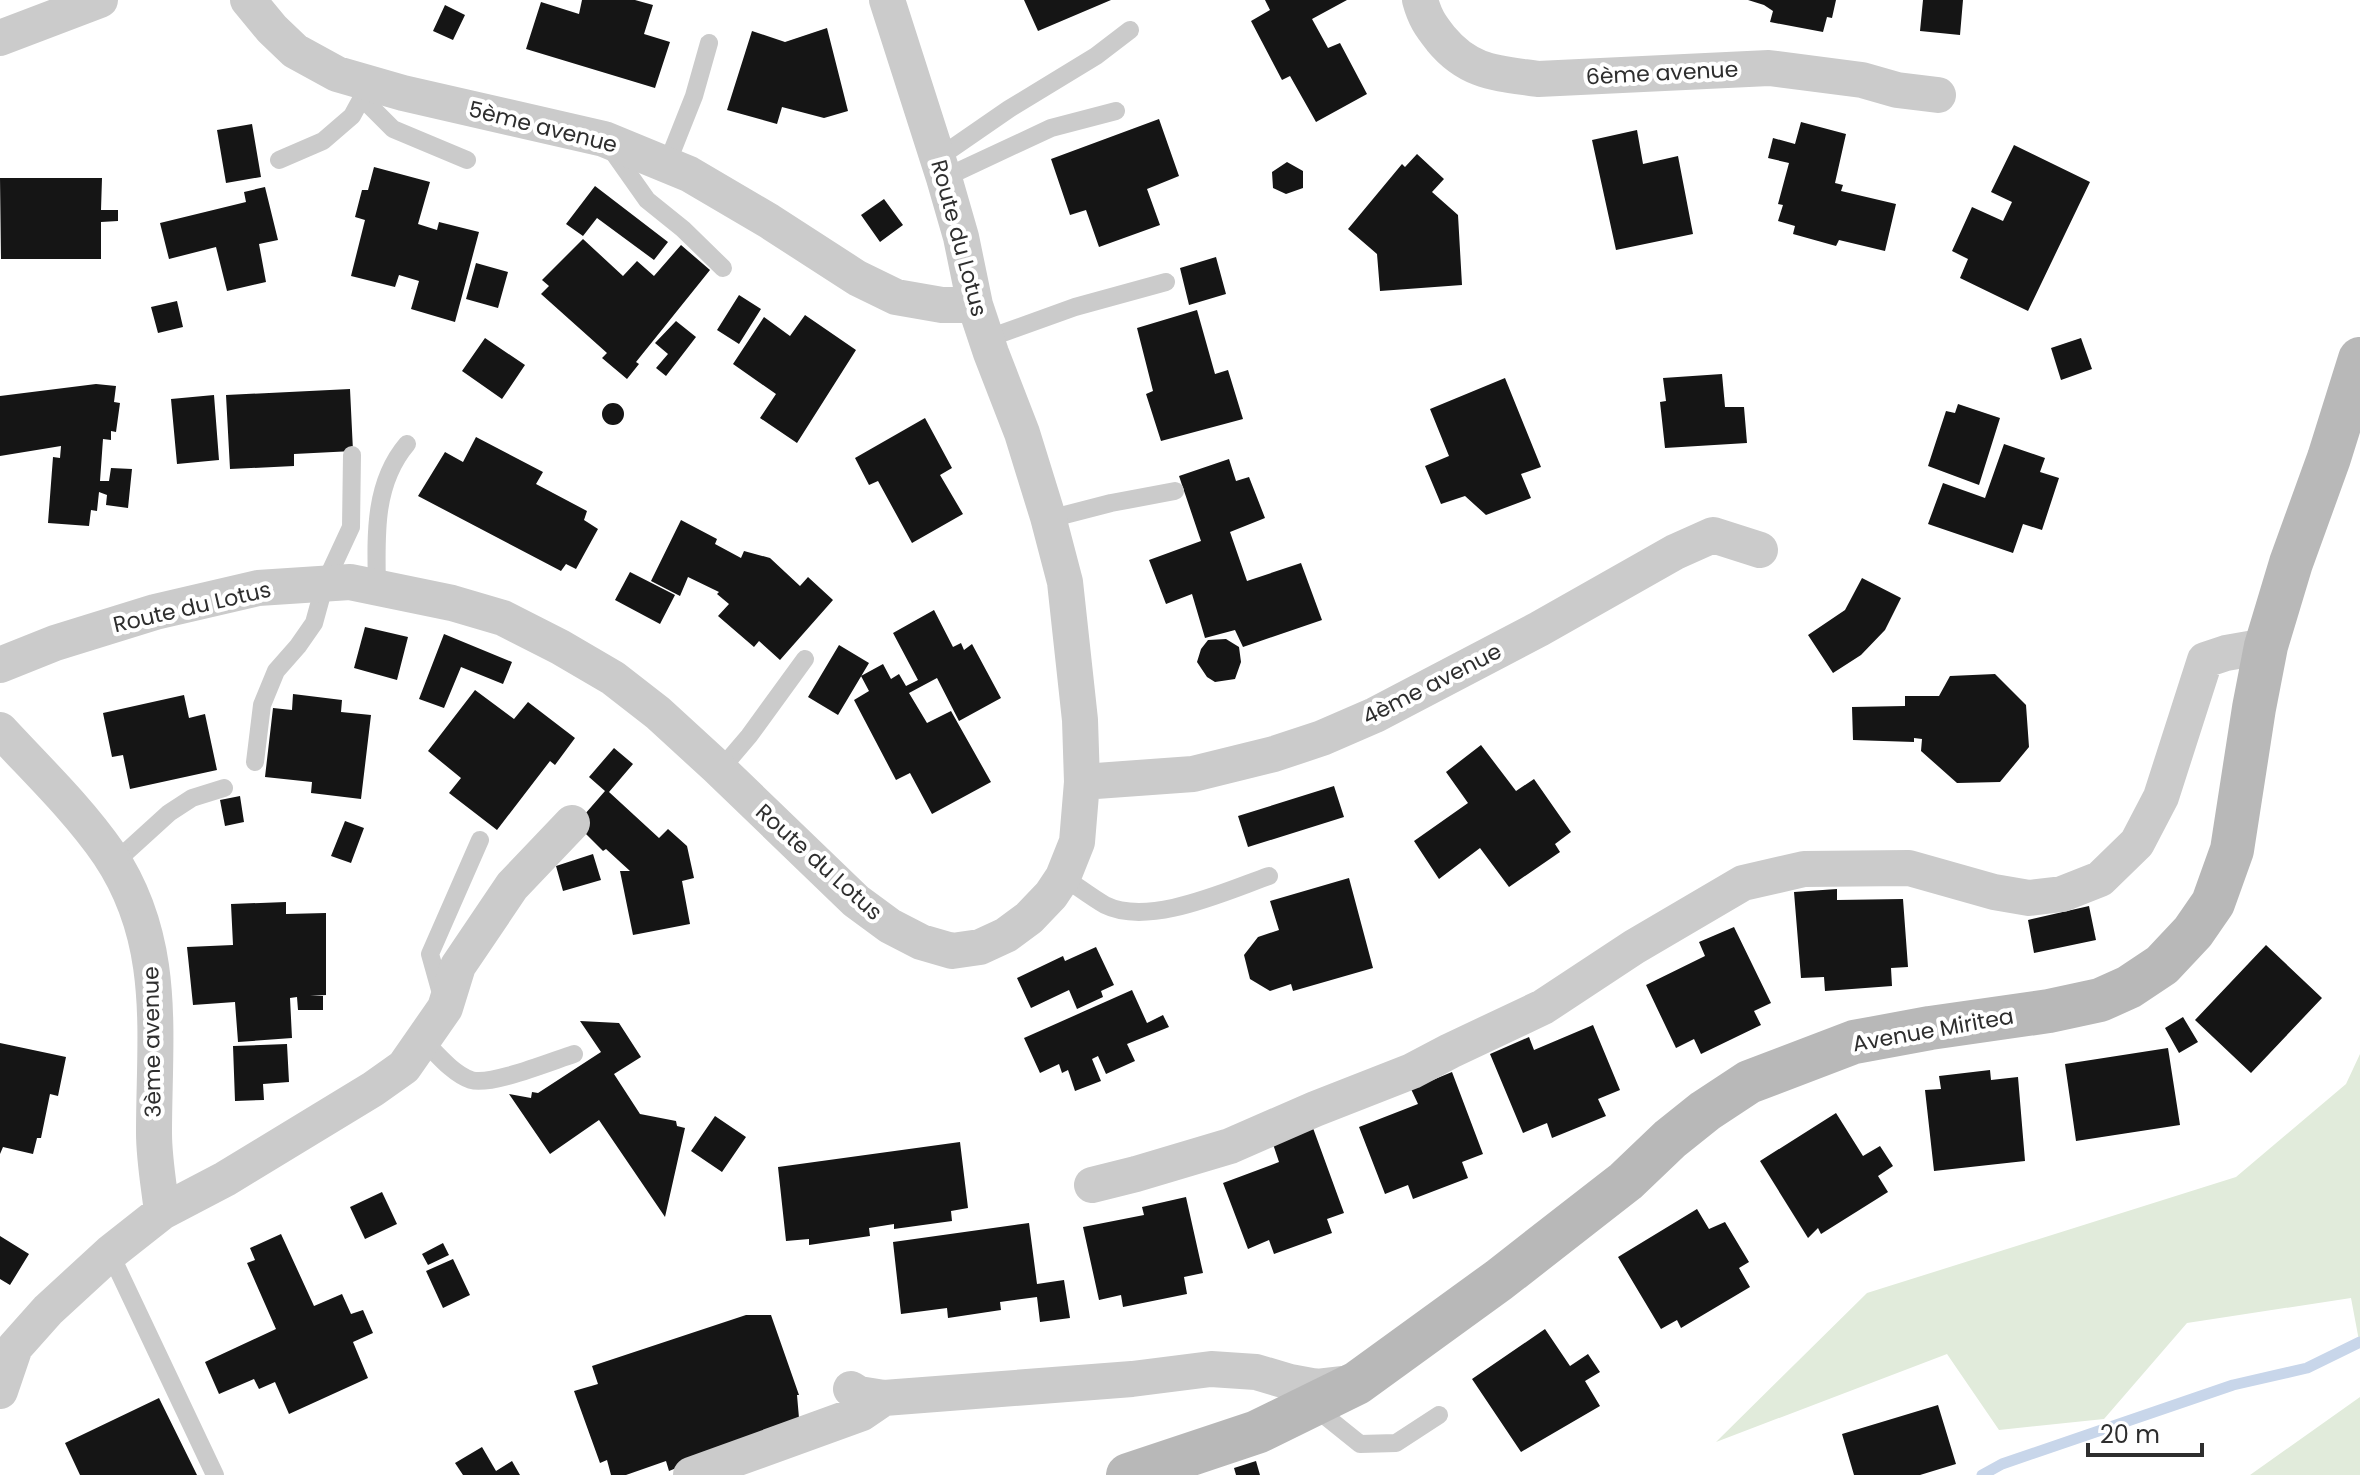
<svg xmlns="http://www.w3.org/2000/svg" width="2360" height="1475" font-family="Poppins,sans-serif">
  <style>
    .green { fill: #e1ebdb }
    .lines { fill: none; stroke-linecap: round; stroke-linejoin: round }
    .stream { stroke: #c8d6ea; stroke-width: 11 }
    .building { fill: #151515 }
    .service { stroke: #cbcbcb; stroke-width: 18 }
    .minor { stroke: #cbcbcb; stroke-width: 36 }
    .secondary { stroke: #b8b8b8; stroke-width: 44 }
    .labels { text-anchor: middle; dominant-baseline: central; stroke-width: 8; stroke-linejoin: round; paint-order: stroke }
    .street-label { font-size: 22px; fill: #2e2e2e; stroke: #fff }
  </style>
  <rect width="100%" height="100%" fill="#fff"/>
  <!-- green -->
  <path class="green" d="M2360,1054v292l-9,-48 -164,25 -83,96 -105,11 -52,-76 -231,88 151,-149 369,-116 110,-93z
    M2360,1397v78h-110z"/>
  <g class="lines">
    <!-- stream -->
    <path class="stream" d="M1982,1475l20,-11 231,-79 74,-17 53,-26"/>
  </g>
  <!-- building -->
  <path class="building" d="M582,0h53l18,5 -9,29 26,8 -15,46 -129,-39 15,-47 38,12z
    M1024,0h87l-73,31z
    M1265,0h82l-35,19 16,29 12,-5 27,51 -51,28 -26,-46 -8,4 -31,-59 19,-11z
    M1748,0h88l-4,18 -5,-1 -4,15 -53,-10 3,-11 -9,-6z
    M1923,0h40l-3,35 -40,-4z
    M445,5l20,10 -12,25 -20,-9z
    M827,28l21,83 -24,7 -42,-11 -5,17 -50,-14 25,-79 33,11z
    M1159,119l20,57 -32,13 13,36 -61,22 -13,-37 -16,5 -19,-56z
    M1801,122l45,12 -11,49 8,2 -2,6 55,13 -11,47 -46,-11 -3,6 -43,-12 2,-8 -17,-5 5,-16 -5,-1 11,-41 -21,-5 5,-20 22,6z
    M252,124l9,53 -35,6 -9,-53z
    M1637,130l6,34 35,-8 15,78 -77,16 -24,-110z
    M2014,145l76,37 -62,129 -68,-33 8,-19 -16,-8 20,-44 31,14 9,-19 -21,-10z
    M1417,154l27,25 -12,13 26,23 4,70 -82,6 -3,-37 -29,-25 54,-65 3,3z
    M1287,162l16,9v17l-17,6 -13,-6 -1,-16z
    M374,167l56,15 -12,42 19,6 2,-8 40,10 -24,90 -44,-13 8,-28 -20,-6 -4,12 -44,-11 14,-56 -10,-3 7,-27h6z
    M0,178h102l-1,32h17v11l-17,1v37h-100z
    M595,186l73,56 -14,18 -57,-42 -14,18 -17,-12z
    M265,187l13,53 -19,4 7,38 -39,9 -11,-44 -47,12 -9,-36 86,-21 -2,-10z
    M884,199l19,26 -23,17 -19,-27z
    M583,239l40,37 14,-15 17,15 27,-31 29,25 -74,92 3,2 -12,15 -25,-21 5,-5 -66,-59 8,-8 -7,-6z
    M1216,257l10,37 -37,11 -9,-37z
    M476,263l32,9 -10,36 -32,-9z
    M739,295l22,14 -22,35 -22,-14z
    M177,301l6,26 -25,6 -7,-26z
    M1197,310l18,64 13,-4 15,49 -82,22 -15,-47 7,-3 -16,-63z
    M805,315l51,35 -59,93 -37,-25 16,-24 -43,-30 31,-47 26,19z
    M676,321l20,16 -30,39 -10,-8 12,-14 -13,-11z
    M485,338l40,27 -23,34 -40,-28z
    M2081,338l11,31 -31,11 -10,-32z
    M1722,374l3,33h19l3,36 -82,5 -5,-46 6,-1 -3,-23z
    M1505,378l36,89 -20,7 10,24 -45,17 -21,-19 -24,8 -16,-38 24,-10 -19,-47z
    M96,384l20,2 -2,16 6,1 -4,29 -5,-1v9l-8,-1 -3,42h9l2,-13 21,1 -4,39 -22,-3 1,-10 -8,-3 -2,19 -6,-1 -2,16 -41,-3 5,-66 7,1 1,-12 -61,10v-60z
    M350,389l3,62 -59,3v12l-64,3 -4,-74z
    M214,395l5,65 -42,4 -6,-65z
    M602 414a11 11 0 1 1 22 0a11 11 0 1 1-22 0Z
    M1958,404l42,14 -21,67 -51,-19 18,-55 9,2z
    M925,418l27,50 -12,7 23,39 -51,29 -34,-62 -9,4 -14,-27z
    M476,437l67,35 -7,12 51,27 -3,9 14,9 -22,40 -10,-5 -5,7 -143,-75 27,-44 18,10z
    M2004,444l41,14 -5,14 19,6 -17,52 -19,-6 -10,29 -85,-29 15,-41 42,15z
    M1229,459l7,22 13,-4 16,41 -35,14 17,49 54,-18 21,57 -79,27 -8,-17 -30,8 -13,-44 -26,10 -17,-44 52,-19 -22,-65z
    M681,520l36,19 -2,5 26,14 3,-7 26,7 30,28 8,-9 25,23 -53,60 -21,-19 -5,6 -36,-31 11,-12 -12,-10 2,-2 -31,-15 -8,19 -29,-15z
    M630,572l45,23 -15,29 -45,-24z
    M1862,578l39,20 -16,32 -24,25 -28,18 -25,-38 37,-25z
    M934,610l19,37 8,-4 3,7 8,-6 29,54 -42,23 -22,-43 -28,15 18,30 24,-12 40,71 -59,32 -22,-41 -14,7 -42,-80 15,-9 -8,-15 22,-12 8,15 8,-5 7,12 12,-6 -25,-47z
    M365,627l43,10 -11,43 -43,-12z
    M444,634l68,28 -9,22 -42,-17 -17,41 -25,-9z
    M1226,639l13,8 2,15 -6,17 -20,3 -8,-5 -10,-15 4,-13 7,-9z
    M839,645l30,18 -31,52 -30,-18z
    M1995,674l31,31 3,42 -29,35 -43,1 -36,-32 1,-12 -8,-1v4l-61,-2 -1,-33 53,-1v-10h34l11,-20z
    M475,690l39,29 14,-17 47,36 -20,27 -5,-4 -53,69 -48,-37 12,-15 -33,-27z
    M293,694l49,6 -1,12 30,3 -10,84 -50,-6 1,-11 -47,-5 8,-69 19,2z
    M184,695l5,23 16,-4 12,56 -87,19 -7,-34 -11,2 -9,-44z
    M1481,745l35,46 18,-12 37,53 -16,12 5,8 -51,35 -29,-39 -41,31 -25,-38 54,-38 -22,-31z
    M614,748l19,16 -24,28 50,46 9,-9 19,17 7,32 -12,3 8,43 -57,11 -13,-64h10l-24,-22 -3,2 -20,-20 -5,-9 27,-31 -16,-14z
    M1334,786l10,31 -96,30 -10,-31z
    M240,796l4,26 -19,4 -5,-26z
    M345,821l19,7 -13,35 -20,-7z
    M593,854l8,26 -38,11 -7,-25z
    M1349,878l24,90 -80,23 -2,-7 -21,7 -20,-12 -6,-24 14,-18 21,-7 -9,-29z
    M1837,889v11l66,-1 5,68 -17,1 1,18 -67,5 -1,-14 -23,1 -7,-86z
    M286,902v12l40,-1v82l-16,1h13v14h-25l-1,-13 -7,1 2,40 -54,4 -3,-40 -42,3 -6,-58 46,-2 -2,-41z
    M2089,906l7,34 -62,13 -6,-33z
    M1734,927l37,76 -17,8 7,14 -60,29 -7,-15 -18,9 -30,-63 59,-29 -6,-14z
    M2266,945l56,53 -71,75 -56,-53z
    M1096,947l18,38 -13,6 2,6 -26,12 -8,-19 -38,18 -14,-30 46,-22 2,5z
    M1132,990l15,33 16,-8 6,12 -42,17 8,17 -29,13 -8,-18 -6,3 9,22 -26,10 -7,-21 -6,3 -3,-9 -19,9 -16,-35z
    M2183,1017l15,25 -19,11 -14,-25z
    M580,1021l39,2 22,34 -27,17 26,40 36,7 1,5 8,2 -20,89 -66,-97 -49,34 -41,-60 22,4 1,-6 6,1 63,-41z
    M1593,1025l27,65 -22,9 8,17 -54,22 -5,-15 -24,10 -33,-79 39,-17 5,13z
    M0,1043l66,14 -8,39 -8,-2 -9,44h-4l-4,16 -30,-7 -3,7z
    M287,1044l2,38 -26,2 1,16 -29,1 -2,-55z
    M2168,1048l12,77 -104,16 -11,-77z
    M1990,1070l1,10 27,-3 7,84 -91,10 -9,-81 16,-1 -2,-13z
    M1452,1072l31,82 -21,8 6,16 -55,21 -5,-14 -23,9 -26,-67 59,-23 -7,-15z
    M1836,1113l27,43 17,-10 13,20 -15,10 10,16 -67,42 -3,-6 -10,10 -48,-77z
    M715,1116l31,21 -24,35 -31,-21z
    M1313,1128l31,85 -17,6 5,14 -58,21 -5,-14 -21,9 -25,-66 56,-21 -6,-18z
    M960,1142l8,66 -17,3 1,10 -58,8v-5l-25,4 1,8 -61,9v-6l-23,2 -8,-74z
    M382,1192l15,32 -32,15 -15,-32z
    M1186,1197l17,76 -19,4 3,17 -64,13 -2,-12 -22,5 -16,-73 61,-12 -2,-8z
    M1697,1209l12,20 16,-7 24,40 -10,6 11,19 -69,41 -4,-8 -16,9 -43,-72z
    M1029,1223l8,61 27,-4 6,38 -30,4 -3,-25 -37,5 1,8 -53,8 -1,-10 -46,6 -8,-72z
    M281,1234l33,72 28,-12 9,20 12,-4 10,23 -20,9 15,36 -79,36 -14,-32 -16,7 -5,-10 -35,15 -14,-32 71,-33 -29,-66 8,-3 -5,-12z
    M0,1236l29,18 -19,31 -10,-6z
    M443,1243l6,12 -21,10 -6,-11z
    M453,1259l17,36 -27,13 -17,-37z
    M746,1315h25l28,80h-2l2,23 -130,53 -3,-10 -40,14h-15l-4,-15 -7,3 -26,-72 24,-7 -6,-18z
    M1545,1329l25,37 18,-12 12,18 -15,9 15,25 -79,46 -49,-73z
    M159,1398l38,77h-117l-15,-32z
    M1938,1405l18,59 -36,11h-66l-12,-41z
    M482,1447l14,24 16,-10 8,14h-57l-8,-12z
    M1256,1461l4,14h-24l-2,-7z"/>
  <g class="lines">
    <!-- service -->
    <path class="service" d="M362,98l31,31 74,31
      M611,149l36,51 36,29 40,39
      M938,158l71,-49 87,-53 34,-26
      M279,160l44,-19 29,-25 18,-33
      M667,164l27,-68 15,-53
      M944,178l107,-50 65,-17
      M986,339l89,-32 91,-25
      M1049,519l62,-16 64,-12
      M377,587c-1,-50 -4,-103 30,-143
      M255,762l7,-57 14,-34 22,-25 16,-23 11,-40 26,-56 1,-72
      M720,770l29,-34 56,-77
      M114,863l55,-50 23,-15 32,-10
      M1063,877c14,9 28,20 42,28 44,22 121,-14 164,-29
      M442,997l-12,-43 50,-114
      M423,1040c14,14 30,34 48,40 20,6 81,-19 103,-26
      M110,1253l105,222
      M1314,1407l46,37 36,-1 43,-28"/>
    <!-- minor -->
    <path class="minor" d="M248,0l24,29 23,22 42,23 66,19 201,46 85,35 80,47 88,57 39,19 46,8h33
      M1420,0c5,18 10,25 21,39 28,34 56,34 97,40l231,-11 93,12 35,10 41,5
      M0,38l100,-38
      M0,665l55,-22 100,-31 103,-24 92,-6 102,21 51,15 57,29 53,31 45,35 60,55 138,133 34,25 31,16 31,9 28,-4 26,-12 23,-17 22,-23 12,-18 14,-35 5,-60 -2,-62 -15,-138 -17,-65 -26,-84 -31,-80 -16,-48 -14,-68 -17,-59 -57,-178
      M0,730c37,40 78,79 109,124 59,88 45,180 45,279 0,26 5,53 8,79
      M1082,782l111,-8 81,-20 48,-16 53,-23 164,-86 136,-77 38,-17 47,15
      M1092,1185l44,-11 94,-28 85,-37 97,-38 38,-20 93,-44 91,-60 109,-64 61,-14 105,-1 85,24 35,6 33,-4 38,-15 37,-36 24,-46 44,-137 21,-7 40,-7
      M851,1389l8,5 25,4 248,-19 79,-10 45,3 34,10 27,5 35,-4
      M0,1391l15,-44 33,-37 62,-57 52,-41 63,-33 148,-90 31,-22 41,-59 13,-42 54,-80 60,-63
      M691,1475l171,-62 22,-15"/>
    <!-- secondary -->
    <path class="secondary" d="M1128,1475l129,-43 100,-49 142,-103 127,-99 44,-42 35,-28 44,-29 105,-40 76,-14 119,-17 51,-11 29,-13 33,-22 31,-33 20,-29 19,-53 22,-142 12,-62 25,-83 38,-105 31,-99"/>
  </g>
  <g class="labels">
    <!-- street labels -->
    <g class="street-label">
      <text transform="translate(1662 73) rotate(-3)">6ème avenue</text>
      <text transform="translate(543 127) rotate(14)">5ème avenue</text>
      <text transform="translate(959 238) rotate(75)">Route du Lotus</text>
      <text transform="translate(192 607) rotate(-13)">Route du Lotus</text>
      <text transform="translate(1432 684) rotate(-27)">4ème avenue</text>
      <text transform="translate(819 862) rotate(42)">Route du Lotus</text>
      <text transform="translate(1933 1030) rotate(-10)">Avenue Miritea</text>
      <text transform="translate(152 1042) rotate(-91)">3ème avenue</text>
    </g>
  </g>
  <!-- scale -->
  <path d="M2088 1443v12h114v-12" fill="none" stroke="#2e2e2e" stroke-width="4"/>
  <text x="2100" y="1443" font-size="24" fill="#2e2e2e" stroke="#ffffff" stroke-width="6" paint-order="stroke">20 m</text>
</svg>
